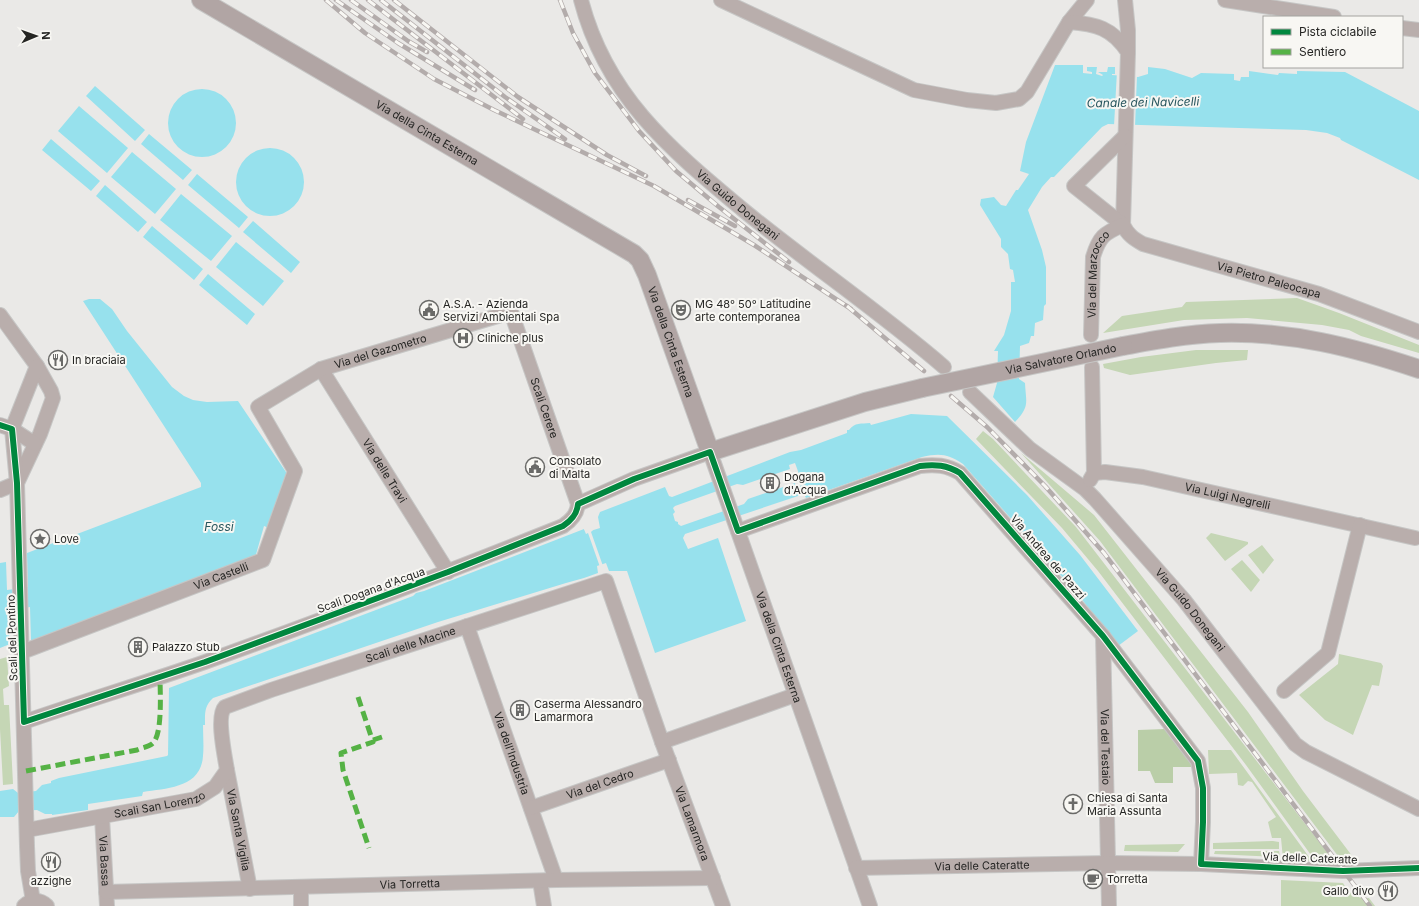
<svg xmlns="http://www.w3.org/2000/svg" width="1419" height="906" font-family="Inter,sans-serif">
  <style>
    .green { fill: #c5d6b5 }
    .forest { fill: #bacea8 }
    .water { fill: #97e1ed; fill-rule: evenodd }
    .pier { fill: #eae9e7 }
    .lines { fill: none; stroke-linecap: round; stroke-linejoin: round }
    .minor-casing { stroke: #c6c6c5; stroke-width: 16 }
    .major-casing { stroke: #c6c6c5; stroke-width: 20 }
    .minor { stroke: #b9aeac; stroke-width: 14 }
    .major { stroke: #b1a5a4; stroke-width: 18 }
    .rail-casing { stroke: #b3acab; stroke-width: 4.5 }
    .rail { stroke: #f8f7f3; stroke-width: 3; stroke-dasharray: 9; stroke-linecap: butt }
    .major-bridge-casing { stroke: #c6c6c5; stroke-width: 20; stroke-linecap: butt }
    .major-bridge { stroke: #b1a5a4; stroke-width: 18 }
    .quiet { stroke: #55b245; stroke-width: 5; stroke-dasharray: 10 5; stroke-linecap: butt }
    .cycleway-casing { stroke: #f8f7f3; stroke-width: 8 }
    .cycleway { stroke: #00873e; stroke-width: 6 }
    .labels { text-anchor: middle; dominant-baseline: central; stroke-width: 4; stroke-linejoin: round; paint-order: stroke }
    .street-label { font-size: 11px; fill: #252523; stroke: #f8f7f3 }
    .poi-label { font-size: 11px; fill: #252523; stroke: #f8f7f3; text-anchor: start }
    .water-label { font-size: 12px; font-style: italic; fill: #28565e; stroke: #f8f7f3 }
  </style>
  <rect width="100%" height="100%" fill="#eae9e7"/>
  <!-- green -->
  <path class="green" d="M1297,298l42,15 80,32v8l-58,-17 -12,-6 -27,-5 -75,-7 -63,2 -81,13 19,-17 60,-9 4,-5z
    M1196,350h52l-1,10 -31,3 -86,12 -26,-7 -1,-4 38,-7z
    M983,431l10,8 83,88 257,333 -2,3 -15,-1 -70,-97 -148,-194 -36,-43 -86,-89z
    M1021,453l73,62 154,197 55,79 56,74 -15,-1 -244,-323z
    M1211,533l37,9v2l-23,17 -19,-23z
    M1262,545l12,15 -11,14 -15,-19z
    M1242,560l18,20 -9,12 -20,-23z
    M1339,654l42,9 2,3 -4,20 -7,-1 -19,50 -28,-15 -26,-25 39,-31z
    M7,657l2,29 -6,3 1,16h5l4,79 -10,1 -3,-56v-70z
    M1208,750h23l81,111 -29,-2 -2,-21h-9l-4,-16 8,-5 -24,-35 -4,-1 -5,5 -5,-1 -1,-12 -28,1z
    M1273,841l6,1v7h-66v-6z
    M1185,844l-7,8 -54,-1 1,-6z
    M1215,851h64l1,6 -66,-3z
    M1281,880l62,3 6,10 6,-1 5,6h9l6,8h-94z"/>
  <!-- forest -->
  <path class="forest" d="M1165,729l9,3 21,35h-22v16h-18l-5,-12h-12v-41z"/>
  <!-- water -->
  <path class="water" d="M1055,65h28v8l9,1v-2l-5,-1v-4h10l-1,7 6,2 1,-1 -5,-3h9l1,-5h7v7h-3v1l26,2 10,-3v-7l17,2 27,9 9,-5 33,1v6l6,1 1,-4h8v-6l29,4 1,-2 18,1v-3l48,1 74,39v69l-78,-40 -1,-2 -13,-5 -21,-3 -198,-6 -6,3 -48,50h-3l-9,10 -14,23 14,40 4,17v37l-2,2 -1,14 -8,3 -1,13h-3l-2,7 -9,3 -1,33 6,4c1,20 5,23 -10,39l-22,-25 4,-14 1,-32h-4l10,-16 7,-24v-29h4l-2,-12 -3,-1 -2,-15 -7,-7v-8l-21,-34 1,-6 13,-2 7,8 5,1 10,-16h2l11,-16 -9,-3 6,-29z
    M95,86l50,44 -10,11 -49,-45z
    M168 123a34 34 0 1 1 68 0a34 34 0 1 1-68 0Z
    M79,106l49,42 -21,25 -49,-42z
    M149,134l43,36 -9,10 -42,-36z
    M51,139l49,42 -9,10 -49,-41z
    M236 182a34 34 0 1 1 68 0a34 34 0 1 1-68 0Z
    M132,152l44,37 -21,25 -44,-37z
    M197,174l51,43 -9,11 -51,-43z
    M105,185l42,37 -9,10 -42,-36z
    M181,194l51,42 -21,25 -51,-41z
    M253,221l47,41 -9,11 -48,-41z
    M152,226l51,43 -9,11 -51,-43z
    M236,242l48,39 -21,25 -47,-39z
    M208,274l47,40 -8,11 -48,-40z
    M89,299h11l12,10 15,22 45,56 12,9 9,4 14,2 31,-1 50,74 -19,53 -5,-2 -9,32 -224,83 -1,-34 -23,4 3,33 -10,4v-85l6,-1 1,28 21,-3 -1,-34 174,-66v-4l-118,-182z
    M911,414l36,2 80,79 53,60 58,76 -20,15 -38,-49 -117,-133c-15,-10 -23,-11 -41,-7l-116,41 -2,-4 -119,40 -2,4 5,11 30,-11 28,83 -91,32 -28,-82h-18l-3,-8 -9,3 1,7 -14,5 -18,5 -128,39 -225,76c-9,8 -8,16 -8,27h-2c0,10 1,21 0,31 -2,32 -36,32 -60,36l-1,4 -54,8v6l-36,5v-1h-7l-8,-4 -18,1 -5,6h-14v-26l13,-2 5,4 18,-2 6,-6 9,-2v-2l8,-3 108,-22 1,-1 1,-67 244,-92 3,-3 8,-2 160,-62 3,3 13,-4 -2,-11 2,-5 65,-25 4,9 3,1 118,-45 11,-2 46,-17v-3h2c6,-8 12,-6 21,-7l1,2zM795,463l8,22 -7,2 -1,-4 -47,16 -4,5 -63,22 -3,-2v-2l-3,-1 -2,-7 2,-2 -2,-4 2,-2 62,-22 6,1 47,-16 -1,-4z"/>
  <!-- pier -->
  <path class="pier" d="M1117,71v3l20,1 -2,52 -21,-1z
    M583,527l4,3 6,-2v2l-2,2 12,34 -3,1 -12,-34 -2,1z"/>
  <g class="lines">
    <!-- minor casing -->
    <g class="minor-casing">
      <g id="minor">
        <path id="s1" d="M581,0c25,96 88,148 161,209 66,54 137,102 202,158"/>
        <path d="M721,0l193,90 53,10 29,3 23,-4 8,-7 42,-70 18,-22"/>
        <path d="M1125,0l3,30v22"/>
        <path d="M1225,0l109,17"/>
        <path d="M1069,22c27,2 43,6 59,30l-5,173"/>
        <path d="M1402,28l17,2"/>
        <path id="s2" d="M1125,136l-51,50 49,39c5,10 11,14 20,19l176,50 100,38"/>
        <path d="M0,315l37,51 14,25 2,7 -13,36 -23,49"/>
        <path id="s3" d="M1091,335l2,-78c6,-20 11,-24 30,-32"/>
        <path id="s4" d="M321,369l127,203"/>
        <path id="s5" d="M970,392l60,57 55,40 10,10 89,101 111,144 11,8 113,57"/>
        <path d="M0,425l12,4 23,15"/>
        <path id="s6" d="M1094,473l11,-1 38,5 272,61"/>
        <path d="M1090,480l4,-7 -2,-106"/>
        <path d="M0,490l17,-7"/>
        <path id="s7" d="M578,504l56,-25 76,-27 160,454"/>
        <path d="M738,531l182,-65c15,-2 27,-1 40,7l143,163 95,125 5,27v34l-2,42"/>
        <path id="s8" d="M467,626l89,254"/>
        <path id="s9" d="M1103,636l6,270"/>
        <path id="s10" d="M22,652l241,-92 32,-89 -37,-64 63,-38 190,-57 67,192c-1,10 -6,16 -15,22 -118,47 -238,93 -358,136 -60,21 -121,39 -181,60"/>
        <path d="M1284,691l44,-38 32,-128"/>
        <path d="M662,742l133,-47"/>
        <path id="s11" d="M227,770l23,119"/>
        <path id="s12" d="M531,808l138,-48"/>
        <path id="s13" d="M102,817l5,89"/>
        <path id="s14" d="M27,830l169,-31 19,-12 12,-17c-2,-13 -11,-54 -2,-63l46,-17 335,-109 56,161 61,164"/>
        <path id="s15" d="M856,868l252,-5 93,1 142,7 76,-3"/>
        <path d="M540,881l4,25"/>
        <path d="M301,888v18"/>
        <path id="s16" d="M106,892l450,-12 157,-2"/>
        <path d="M33,901l-5,-30 -1,-25 -10,-363 -5,-54 25,-63"/>
        <path d="M24,906c7,-7 16,-7 23,0"/>
      </g>
    </g>
    <!-- major casing -->
    <g class="major-casing">
      <g id="major">
        <path id="s17" d="M201,0l433,254 6,6 7,15 63,177 155,-50 57,-14"/>
        <path d="M1123,346c32,-6 64,-12 97,-13 70,-2 133,14 199,36"/>
      </g>
    </g>
    <!-- minor -->
    <use href="#minor" class="minor"/>
    <!-- major -->
    <use href="#major" class="major"/>
    <!-- rail casing -->
    <g class="rail-casing">
      <path id="rail" d="M326,0l39,33 69,46 60,31 160,76 100,59 97,64
        M336,0l62,43 77,47
        M351,0l57,41 19,11
        M368,0l155,119
        M381,0l124,97 60,42
        M394,0l124,97 89,58 39,21
        M560,0l13,33 22,40 44,58 37,40 43,36 70,55
        M688,200l47,26
        M847,306l77,65
        M951,396l36,31 58,59 59,67 266,353"/>
    </g>
    <!-- rail -->
    <use href="#rail" class="rail"/>
    <!-- major-bridge casing -->
    <g class="major-bridge-casing">
      <g id="major-bridge">
        <path id="s18" d="M922,388l201,-42"/>
      </g>
    </g>
    <!-- major-bridge -->
    <use href="#major-bridge" class="major-bridge"/>
    <!-- quiet -->
    <path class="quiet" d="M358,697l15,45 -32,11 2,17 26,78
      M373,740l9,-3
      M26,771l111,-21c4,-2 11,-3 15,-6 11,-8 8,-53 8,-67"/>
    <!-- cycleway casing -->
    <g class="cycleway-casing">
      <path id="cycleway" d="M0,425l12,4 5,54 7,239 181,-60 243,-90 115,-46c9,-6 14,-12 15,-22l56,-25 76,-27 28,79 182,-65c15,-2 27,-1 40,7l143,163 95,125 5,27v34l-2,42 142,7 76,-3"/>
    </g>
    <!-- cycleway -->
    <use href="#cycleway" class="cycleway"/>
  </g>
  <!-- icons -->
  <defs>
    <g id="civic-ring" transform="scale(1)"><circle r="9.5" fill="#f8f7f3" stroke="#6a6a68" stroke-width="1.5"/><path d="M-.6-6.5H3V-4.5H.6V-3L4-1V1h2V6H-6V1h2V-1L-.6-3ZM-1.2 2.5V6h2.4V2.5Z" fill="#6a6a68"/></g>
    <g id="theatre-ring" transform="scale(1)"><circle r="9.5" fill="#f8f7f3" stroke="#6a6a68" stroke-width="1.5"/><path d="M-5-5.5Q0-4 5-5.5V0Q5 5 0 6Q-5 5-5 0ZM-3.3-2.5H-1v1.5H-3.3ZM1-2.5H3.3v1.5H1ZM-2.8 1Q0 5.5 2.8 1Z" fill="#6a6a68"/></g>
    <g id="hospital-ring" transform="scale(1)"><circle r="9.5" fill="#f8f7f3" stroke="#6a6a68" stroke-width="1.5"/><path d="M-5-5h3v3.5h4V-5h3V5h-3V1.5h-4V5h-3Z" fill="#6a6a68"/></g>
    <g id="restaurant-ring" transform="scale(1)"><circle r="9.5" fill="#f8f7f3" stroke="#6a6a68" stroke-width="1.5"/><path d="M-5-6h1v4h1v-4h1v4h1v-4h1v5L-1.5 .5V6h-2V.5L-5-1ZM5-6V6H3V1.5H1.5Q1.5-4 5-6Z" fill="#6a6a68"/></g>
    <g id="building-ring" transform="scale(1)"><circle r="9.5" fill="#f8f7f3" stroke="#6a6a68" stroke-width="1.5"/><path d="M-4-6H4V6H1V3H-1V6H-4ZM-2.5-4.3h1.7v1.8h-1.7ZM.8-4.3h1.7v1.8H.8ZM-2.5-1h1.7V.8h-1.7ZM.8-1h1.7V.8H.8Z" fill="#6a6a68"/></g>
    <g id="sight-ring" transform="scale(1)"><circle r="9.5" fill="#f8f7f3" stroke="#6a6a68" stroke-width="1.5"/><path d="M0-6L1.8-2.2L6-1.7L2.9 1.2L3.7 5.4L0 3.3L-3.7 5.4L-2.9 1.2L-6-1.7L-1.8-2.2Z" fill="#6a6a68"/></g>
    <g id="church-ring" transform="scale(1)"><circle r="9.5" fill="#f8f7f3" stroke="#6a6a68" stroke-width="1.5"/><path d="M-1.2-6h2.4v3.5h3.3v2.4h-3.3V6h-2.4V-.1h-3.3v-2.4h3.3Z" fill="#6a6a68"/></g>
    <g id="cafe-ring" transform="scale(1)"><circle r="9.5" fill="#f8f7f3" stroke="#6a6a68" stroke-width="1.5"/><path d="M-5.5-4.5H6V0H3Q3 3.5 0 3.5H-2.5Q-5.5 3.5-5.5 0ZM3-3.2v2h1.7v-2ZM-6 4.5H4V6H-6Z" fill="#6a6a68"/></g>
  </defs>
  <g fill-rule="evenodd">
    <use href="#civic-ring" x="429" y="310"/>
    <use href="#theatre-ring" x="681" y="310"/>
    <use href="#hospital-ring" x="463" y="338"/>
    <use href="#restaurant-ring" x="58" y="360"/>
    <use href="#civic-ring" x="535" y="467"/>
    <use href="#building-ring" x="770" y="483"/>
    <use href="#sight-ring" x="40" y="539"/>
    <use href="#building-ring" x="138" y="647"/>
    <use href="#building-ring" x="520" y="710"/>
    <use href="#church-ring" x="1073" y="804"/>
    <use href="#restaurant-ring" x="51" y="862"/>
    <use href="#cafe-ring" x="1093" y="879"/>
    <use href="#restaurant-ring" x="1388" y="891"/>
  </g>
  <g class="labels">
    <!-- street labels -->
    <g class="street-label">
      <text stroke="none"><textPath href="#s17" startOffset="262">Via della Cinta Esterna</textPath></text>
      <text stroke="none"><textPath href="#s1" startOffset="263">Via Guido Donegani</textPath></text>
      <text stroke="none"><textPath href="#s3" startOffset="62">Via del Marzocco</textPath></text>
      <text stroke="none"><textPath href="#s2" startOffset="293">Via Pietro Paleocapa</textPath></text>
      <text stroke="none"><textPath href="#s17" startOffset="598">Via della Cinta Esterna</textPath></text>
      <text stroke="none"><textPath href="#s10" startOffset="562">Via del Gazometro</textPath></text>
      <text stroke="none"><textPath href="#s18" startOffset="142">Via Salvatore Orlando</textPath></text>
      <text stroke="none"><textPath href="#s10" startOffset="800">Scali Cerere</textPath></text>
      <text stroke="none"><textPath href="#s4" startOffset="120">Via delle Travi</textPath></text>
      <text stroke="none"><textPath href="#s6" startOffset="136">Via Luigi Negrelli</textPath></text>
      <text transform="translate(1048 557) rotate(49)">Via Andrea de' Pazzi</text>
      <text stroke="none"><textPath href="#s10" startOffset="213">Via Castelli</textPath></text>
      <text transform="translate(371 590) rotate(-20)">Scali Dogana d'Acqua</text>
      <text stroke="none"><textPath href="#s5" startOffset="311">Via Guido Donegani</textPath></text>
      <text transform="translate(12 638) rotate(-92)">Scali del Pontino</text>
      <text stroke="none"><textPath href="#s14" startOffset="475">Scali delle Macine</textPath></text>
      <text stroke="none"><textPath href="#s7" startOffset="349">Via della Cinta Esterna</textPath></text>
      <text stroke="none"><textPath href="#s9" startOffset="111">Via del Testaio</textPath></text>
      <text stroke="none"><textPath href="#s8" startOffset="135">Via dell'Industria</textPath></text>
      <text stroke="none"><textPath href="#s12" startOffset="73">Via del Cedro</textPath></text>
      <text stroke="none"><textPath href="#s14" startOffset="135">Scali San Lorenzo</textPath></text>
      <text stroke="none"><textPath href="#s14" startOffset="938">Via Lamarmora</textPath></text>
      <text stroke="none"><textPath href="#s11" startOffset="61">Via Santa Vigilia</textPath></text>
      <text transform="translate(1310 858) rotate(2)">Via delle Cateratte</text>
      <text stroke="none"><textPath href="#s13" startOffset="44">Via Bassa</textPath></text>
      <text stroke="none"><textPath href="#s15" startOffset="126">Via delle Cateratte</textPath></text>
      <text stroke="none"><textPath href="#s16" startOffset="304">Via Torretta</textPath></text>
    </g>
    <!-- poi labels -->
    <g class="poi-label">
      <text x="443" y="304">A.S.A. - Azienda<tspan x="443" dy="13">Servizi Ambientali Spa</tspan></text>
      <text x="695" y="304">MG 48° 50° Latitudine<tspan x="695" dy="13">arte contemporanea</tspan></text>
      <text x="477" y="338">Cliniche plus</text>
      <text x="72" y="360">In braciaia</text>
      <text x="549" y="461">Consolato<tspan x="549" dy="13">di Malta</tspan></text>
      <text x="784" y="477">Dogana<tspan x="784" dy="13">d'Acqua</tspan></text>
      <text x="54" y="539">Love</text>
      <text x="152" y="647">Palazzo Stub</text>
      <text x="534" y="704">Caserma Alessandro<tspan x="534" dy="13">Lamarmora</tspan></text>
      <text x="1087" y="798">Chiesa di Santa<tspan x="1087" dy="13">Maria Assunta</tspan></text>
      <text x="1107" y="879">Torretta</text>
      <text x="51" y="881" text-anchor="middle">azzighe</text>
      <text x="1374" y="891" text-anchor="end">Gallo divo</text>
    </g>
    <!-- water labels -->
    <g class="water-label">
      <text transform="translate(1143 102) rotate(-1)">Canale dei Navicelli</text>
      <text x="219" y="526">Fossi</text>
    </g>
  </g>
  <!-- legend -->
  <rect x="1263" y="16" width="140" height="52" fill="#f8f7f3" stroke="#a4a3a0"/>
  <rect x="1271" y="29" width="20" height="6" fill="#00873e" stroke="#a4a3a0"/>
  <text x="1299" y="36" font-size="12" fill="#252523">Pista ciclabile</text>
  <rect x="1271" y="49" width="20" height="6" fill="#55b245" stroke="#a4a3a0"/>
  <text x="1299" y="56" font-size="12" fill="#252523">Sentiero</text>
  <!-- north arrow -->
  <g transform="translate(36 36) rotate(88)" stroke="#f8f7f3" stroke-width="3" paint-order="stroke">
  <path d="M0-3L7 15L0 10L-7 15Z" fill="#252523"/>
  <text y="-6" font-size="11" font-weight="bold" text-anchor="middle" fill="#252523">N</text>
  </g>
</svg>
